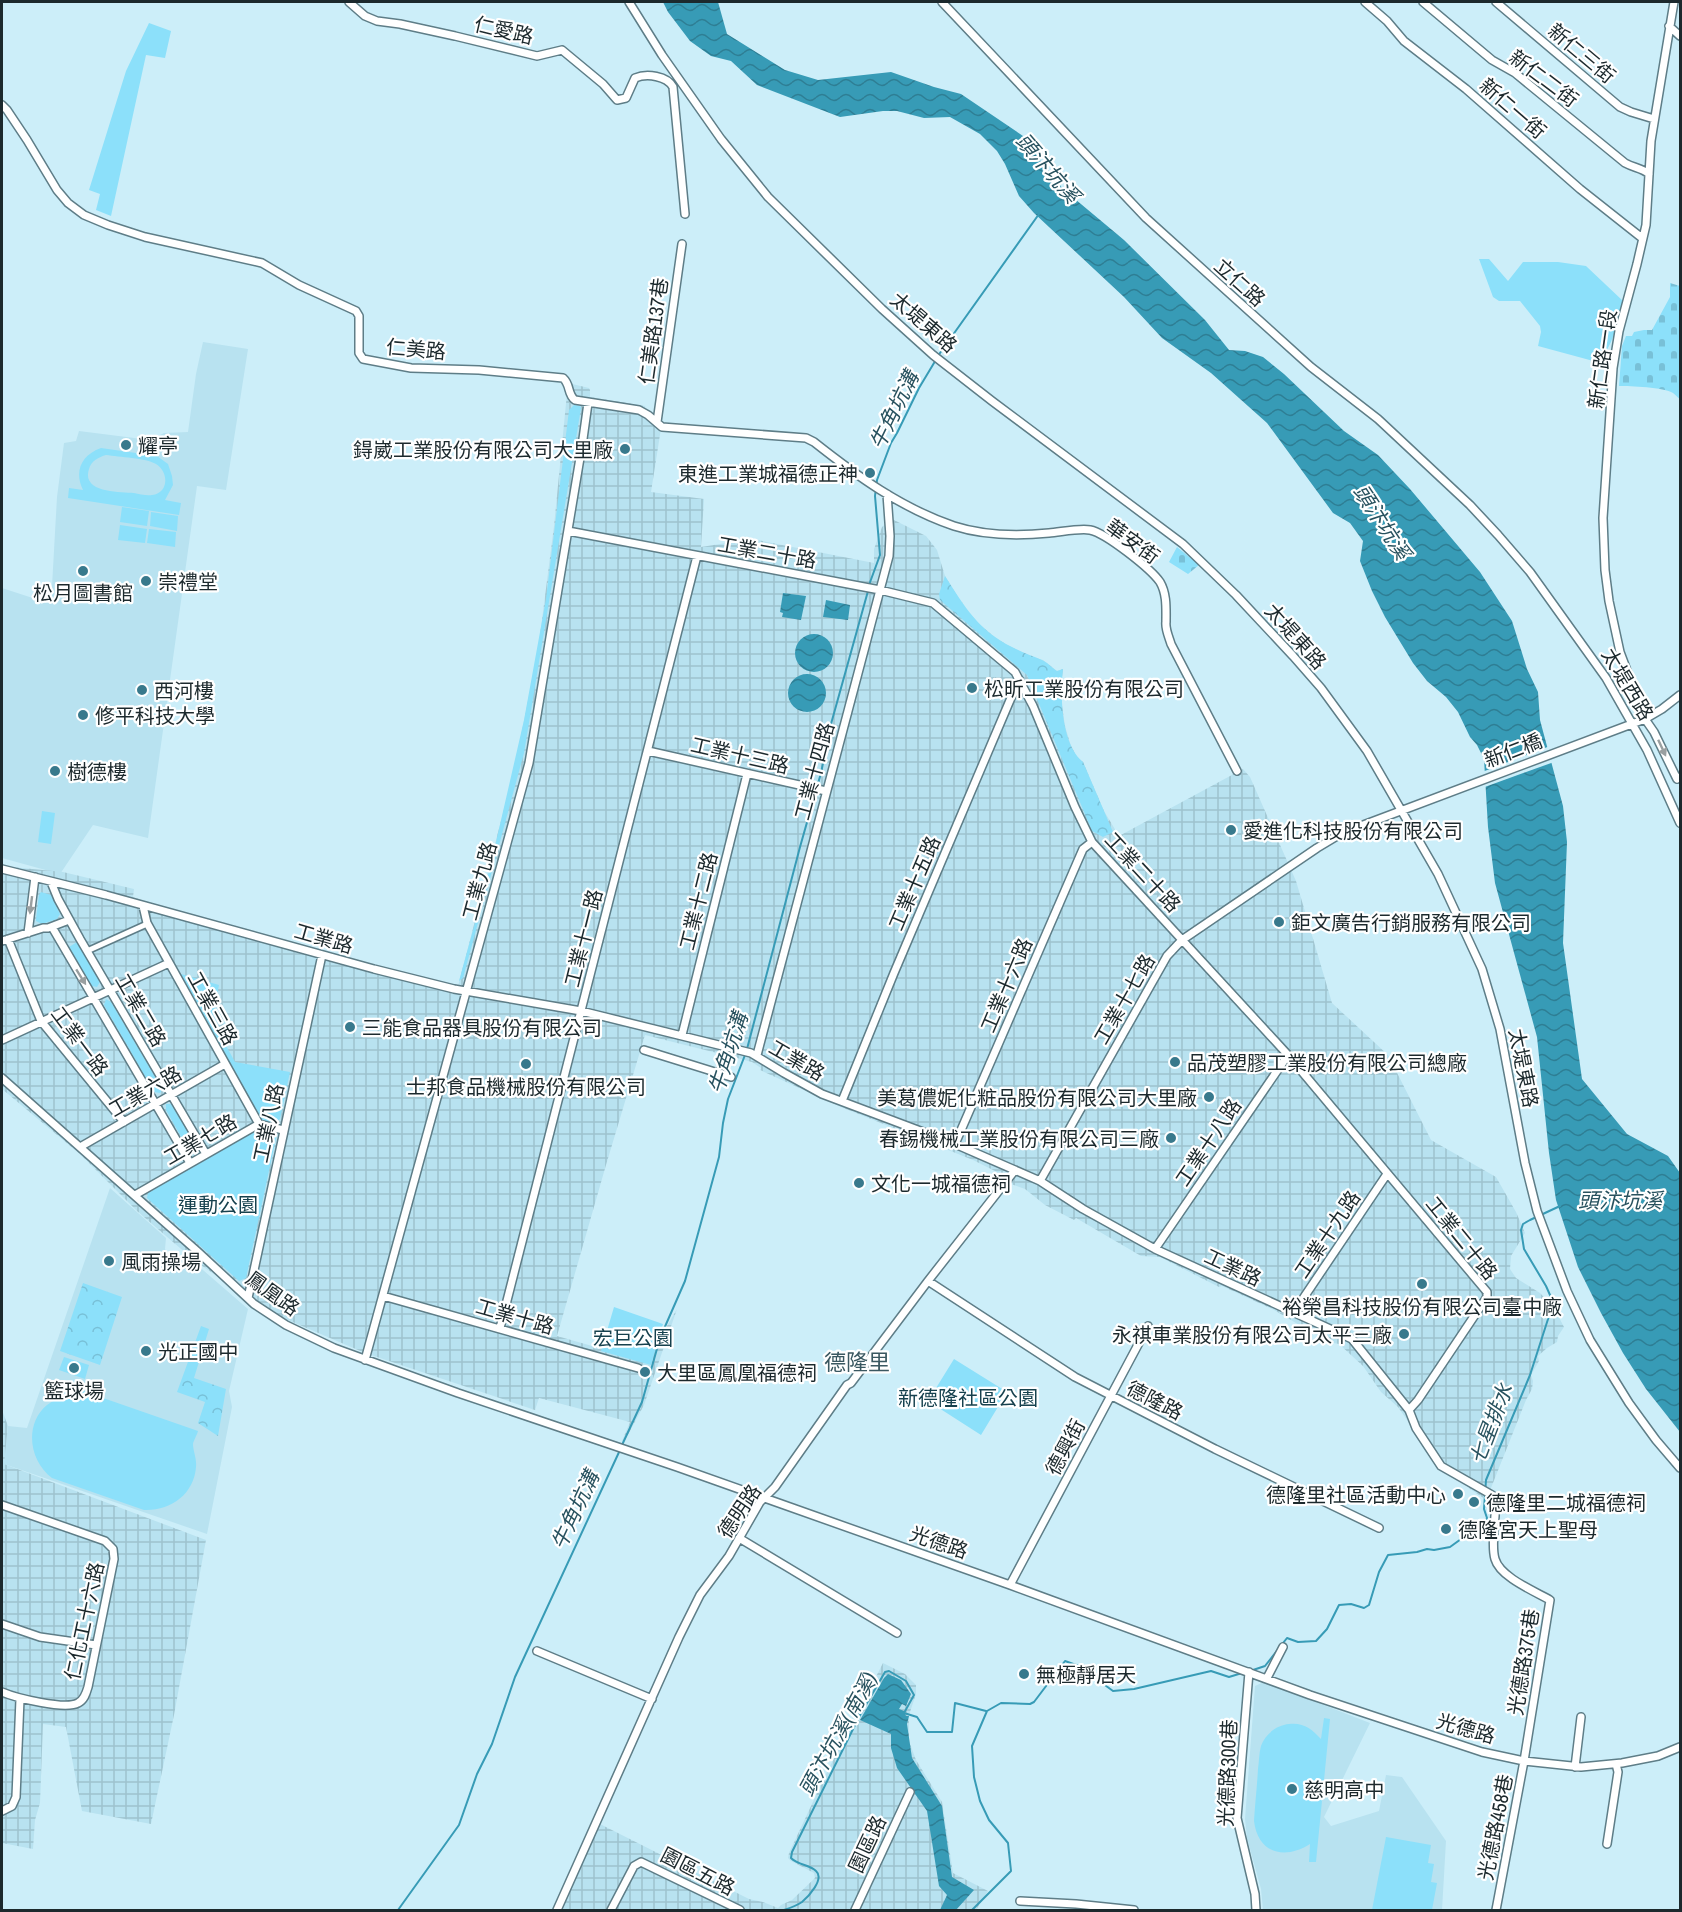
<svg xmlns="http://www.w3.org/2000/svg" width="1682" height="1912" font-family="'Archivo Narrow','Noto Sans TC',sans-serif">
  <style>
    .built { fill: #b8e2f0 }
    .industrial { fill: url(#industrial-grid) }
    .green { fill: #8ce0fa; fill-rule: evenodd }
    .forest { fill: url(#forest-crowns) }
    .cemetery { fill: url(#cemetery-stones) }
    .water { fill: url(#water-waves) }
    .pier { fill: #cceef9 }
    .lines { fill: none; stroke-linecap: round; stroke-linejoin: round }
    .stream { stroke: #379bb6; stroke-width: 2 }
    .pedestrian-casing { stroke: #5e7d87; stroke-width: 8 }
    .minor-casing { stroke: #5e7d87; stroke-width: 10 }
    .pedestrian { stroke: #fff; stroke-width: 5 }
    .minor { stroke: #fff; stroke-width: 7 }
    .oneway { fill: #999fa0 }
    .poi-dot { fill: #38798c; stroke: #fff; stroke-width: 2 }
    .labels { text-anchor: middle; dominant-baseline: central; stroke-width: 4.5; stroke-linejoin: round; paint-order: stroke }
    .street-label { font-size: 20px; fill: #1c292d; stroke: #fff }
    .poi-label { font-size: 20px; fill: #1c292d; stroke: #fff; text-anchor: start }
    .park-label { font-size: 20px; fill: #16414e; stroke: #fff }
    .water-label { font-size: 21px; font-style: italic; fill: #28525f; stroke: #fff }
    .quarter-label { font-size: 22px; fill: #3a5861; stroke: #fff }
  </style>
  <defs>
    <pattern id="industrial-grid" width="8" height="8" patternUnits="userSpaceOnUse" patternTransform="scale(1.5)"><rect width="8" height="8" fill="#b8e2f0"/><path d="M0 4h8M4 0v8" fill="none" stroke="#9ec2ce"/></pattern>
    <pattern id="forest-crowns" width="20" height="18" patternUnits="userSpaceOnUse" patternTransform="scale(1.5)"><rect width="20" height="18" fill="#8ce0fa"/><path d="M2 6a3 3 0 1 1 6 0M12 15a3 3 0 1 1 6 0" fill="none" stroke="#78c0d7"/></pattern>
    <pattern id="cemetery-stones" width="16" height="16" patternUnits="userSpaceOnUse" patternTransform="scale(1.5)"><rect width="16" height="16" fill="#8ce0fa"/><path d="M2 7V4a2 2 0 0 1 4 0v3zM10 15v-3a2 2 0 0 1 4 0v3z" fill="#78c0d7"/></pattern>
    <pattern id="water-waves" width="16" height="10" patternUnits="userSpaceOnUse" patternTransform="scale(1.5)"><rect width="16" height="10" fill="#379bb6"/><path d="M0 5q4-4 8 0t8 0" fill="none" stroke="#2e7e94"/></pattern>
  </defs>
  <rect width="100%" height="100%" fill="#cceef9"/>
  <!-- built -->
  <path class="built" d="M203,342l45,7 -22,141 -29,-4 -49,352 -55,-13 -33,49 -58,-16v-270l49,16 6,-107 7,-54 12,-2 3,-10 71,9 14,-7 24,-1 8,-58z
    M110,1188l56,50 -1,11 3,5 28,10 52,45 -19,82 3,16 -25,127 -203,-70 4,-38 19,2z
    M1264,1682l106,41 -46,94 7,9 48,-15 7,-36 16,2 44,64 -4,69h-179l-2,-21 -14,-51 -2,-19 10,-133z"/>
  <!-- industrial -->
  <path class="industrial" d="M568,383l21,5 1,2v7l55,9 1,4 16,12 -11,70 53,7 -3,48 51,-8 122,24v-14l8,-22 10,-8 34,17 11,14 8,26 19,31 14,16 19,16 16,9 22,10 8,2 14,11 6,-2 -3,23 5,34 5,17 6,13 7,6 21,49 15,25 124,-67 7,8 46,104 36,122 56,52 43,85 65,37 20,35 9,21 -14,23 -1,13 6,9 24,15 14,15 10,19 -6,9 -1,6 -10,6 -9,8 1,5 -8,14 2,6 -1,8 -6,11 -39,98 -2,1 -15,-10 -12,-14 -25,-16 -8,-8 -13,-24 -14,-20 -17,-15 -18,-26 -24,-22 -11,-2 -54,-32 -52,-24 -3,1 -59,-30 -19,-1 -65,-38 -2,2 -29,-15 -20,-16 -14,-5 -12,-11 -26,-13 -132,-53 -81,-37 1,-2 -9,-6 -15,-4 -92,-23 -39,130 -49,171 88,25 1,-5 13,-11 5,-14 13,-22 -33,96 -20,37 -2,-1 8,-19 -91,-24 -4,12 -170,-57 -84,-36 -44,-27 -42,-29 -58,-50 -56,-56 -79,-66v-223l61,6 71,17 -1,8 61,23 263,70 57,-219 24,-120 16,-125z
    M2,1410l6,16 -4,38 202,76 -32,175 -23,109 -69,-13 -16,-84 -23,-3 -3,79 -5,17 -2,29 -31,-6z
    M883,1663l22,11 11,11v9l-7,21v26l7,19 26,42 11,71 35,18 -12,19h-423l43,-88 153,77 14,3 15,6 3,-3 11,-5 23,-22 -1,-5 -23,-12 -3,-3 1,-5 37,-79z"/>
  <!-- green -->
  <path class="green" d="M149,23l22,8 -6,27 -19,-3 -35,161 -15,-6 4,-16 -11,-4 37,-119z
    M1479,259h10l19,22 15,-19h35l28,4 37,35c-6,21 -9,46 -26,61l-59,-16 3,-14 -1,-6 -20,-25h-21l-6,-4z
    M574,405l6,1 1,2 -57,345 -61,225 -4,3 31,-113 34,-148 22,-121 23,-189z
    M101,448l56,8 11,8 4,12 1,9 -8,15 16,3 -2,12 -111,-17 1,-10 14,2c-9,-18 -2,-35 18,-42zM106,455c13,2 40,3 50,9 13,8 13,29 -4,31 -5,1 -13,-1 -18,-2 -14,-1 -53,0 -45,-24 2,-8 10,-12 17,-14z
    M122,507l27,4 -2,15 -27,-4z
    M151,512l27,4 -1,15 -27,-5z
    M120,525l27,4 -2,14 -27,-3z
    M149,529l27,3 -1,15 -28,-4z
    M42,811l13,2 -4,31 -13,-2z
    M41,892l10,3 9,19 -3,5 -15,5 -6,-3v-2l3,-24z
    M77,942l23,40 -3,5 -5,-1 -23,-39z
    M181,974l38,11 -7,35 23,42 55,10 -10,47 -6,5 -11,-2z
    M106,999l5,3 50,85v5l-1,1 -6,-1 -50,-87z
    M166,1104h5l26,43 -2,4h-6l-23,-41z
    M259,1129l14,2 3,7 -30,140 -7,3 -92,-83 1,-5z
    M614,1307l49,17 -12,41 -50,-14z
    M64,1357l25,8 -4,14 -26,-9z
    M954,1359l53,33 -26,43 -53,-34z
    M60,1383l138,48c-1,4 -5,11 -5,13 0,7 4,15 3,23 -2,27 -25,44 -52,43l-92,-32c-23,-17 -28,-54 -5,-73 5,-4 12,-7 17,-9l1,-3 -9,-2z
    M1324,1718l6,1 -14,143h-7l1,-18c-25,16 -52,10 -56,-23 1,-17 3,-34 4,-52 1,-7 1,-16 3,-23 4,-12 16,-21 28,-22 14,-2 23,5 32,15z
    M1386,1837l45,8 -3,18 6,1 -3,18 6,1 -5,27h-60z"/>
  <!-- forest -->
  <path class="forest" d="M945,576c19,30 34,55 67,71 9,5 20,9 30,13 5,2 10,8 15,11l6,-2c-3,27 -2,75 20,93l30,70 -10,5 -11,-6 -65,-156 -87,-75 -1,-6z
    M83,1283l39,14 -22,68 -40,-14z
    M201,1326l8,3 -15,49 32,11 -8,47 -20,-13 7,-21 -28,-10z"/>
  <!-- cemetery -->
  <path class="cemetery" d="M1670,283l10,3v113c-2,-1 -4,-4 -7,-6 -9,-6 -43,-7 -54,-7l3,-40 4,-10h6l2,-4 10,-2h8l18,-33z
    M1177,547l22,18 -11,9 -19,-12z"/>
  <!-- water -->
  <path class="water" d="M663,2h55l9,32 58,36 33,10 73,-8 43,15 27,7 62,42 16,23 24,30 61,51 81,80 24,30 16,1 18,6 21,17 60,57 34,24 32,34 70,83 32,49 15,48 11,23 2,28 23,86 4,36 -4,101 19,136 45,55 41,22 12,17v259l-34,-43 -23,-36 -22,-40 -23,-46 -22,-67 -7,-47 -12,-116 -42,-154 -7,-56 -4,-68 -7,-14 -7,-8 -12,-25 -12,-15 -19,-16 -14,-18 -28,-46 -13,-26 -12,-30 3,-20 -13,-18 -17,-10 -66,-90 -56,-50 -49,-35 -38,-41 -90,-84 -15,-17 -14,-32 -8,-13 -17,-17 -30,-17 -26,1 -27,-7h-14l-43,6 -83,-32 -26,-24 -20,-5 -21,-15 -22,-29z
    M783,593l23,3 -5,24 -19,-3 1,-4 -3,-1z
    M826,600l24,5 -2,15 -25,-3z
    M795 653a19 19 0 1 1 38 0a19 19 0 1 1-38 0Z
    M788 693a19 19 0 1 1 38 0a19 19 0 1 1-38 0Z
    M888,1674l13,6 10,14 -5,12 -4,-2 -3,5 5,2 2,5h3l-2,8 5,34 30,48 10,71 22,13 -18,20h-16l7,-15 -8,-9 -12,-75 -30,-43 -6,-20v-14l-31,-14 24,-42z"/>
  <!-- pier -->
  <path class="pier" d="M1550,746l4,16 -72,26v-16z"/>
  <g class="lines">
    <!-- stream -->
    <path class="stream" d="M869,585l11,-30 -5,-59 2,-16 14,-37 6,-10 22,-45 21,-35 99,-139
      M747,1049l53,-202 21,-74 10,-49 37,-133
      M622,1445l20,-43 18,-64 25,-57 34,-124 4,-34 5,-24 17,-44
      M1250,1671l15,-5 22,-28 11,4 18,-1 11,-12 12,-24 12,-1 13,4 5,-3 10,-33 9,-17 29,-3 10,-3 7,1 16,-3 36,-26 1,-3 -3,-9 2,-29 44,-105 19,-59 1,-21 -4,-9 -22,-37 -3,-19 2,-6 7,-4 30,-14
      M398,1910l61,-85 18,-51 15,-30 23,-67 105,-227
      M784,1910c6,-2 12,-4 18,-8 6,-5 23,-23 14,-31 -6,-6 -18,-6 -25,-13l1,-6 68,-137 25,-43 4,-1 17,10 8,14 -10,18 13,4 10,15h25l3,-29 31,8
      M972,1910l39,-39 -3,-28 -19,-23 -9,-19 -6,-24 -2,-31 15,-35 14,-8 29,1 4,-2 31,-41 14,5 34,25 21,-2 77,-18 18,6 13,-4"/>
    <!-- pedestrian casing -->
    <g class="pedestrian-casing">
      <path id="pedestrian" d="M87,951l60,-27"/>
    </g>
    <!-- minor casing -->
    <g class="minor-casing">
      <path id="minor" d="M349,2l16,14 12,5 23,3 55,12 82,20 25,-6 41,34 14,16 9,-2 9,-20c12,-5 32,-2 38,9l12,127
        M629,2l33,53 59,84 47,58 114,112 51,46 59,46 191,143 53,51 57,61 28,32 46,63 71,123 44,95 18,60 25,134 12,48 30,80 23,49 39,63 27,37 24,28
        M942,2l204,216 165,149 67,52 92,86 28,30 32,37 76,106 41,72 33,73
        M1365,2l22,19 17,20 62,48 114,100 62,49
        M1423,2l69,58 23,13 110,90c9,5 17,5 24,11
        M1496,2l124,105 11,5 23,7
        M1674,2l-23,139 -5,84 -9,39 -18,67 -6,37 -10,150 2,52 4,31 11,51 25,67 9,13 23,47 3,-2
        M1669,26l11,10
        M2,105l5,5 20,30 30,50 11,13 16,12 24,10 37,12 117,26 37,22 57,26 3,5v37l4,6 48,9 68,2 84,8c8,7 4,16 12,22l64,10 9,5 14,12 144,11 8,4c43,34 87,66 140,84 31,10 64,10 95,7 12,-1 31,-5 41,-3 16,3 61,39 70,52 7,12 6,26 6,40 -1,7 3,15 5,22l66,127
        M657,422l25,-178
        M568,531l312,59 53,13 82,69 18,34 42,101 17,35 196,213 199,237v5l-69,103 -9,10
        M648,751l178,40
        M2,869l104,26 268,74 80,20 127,22 170,42 33,20 38,21 133,50 85,37 43,28 72,40 197,90 57,71 7,18 25,38 51,29c5,9 3,21 2,32 0,10 -2,22 1,32 5,18 39,32 55,41l-26,161 -28,149
        M51,882l7,17 22,40 126,215
        M143,906l4,17 112,201
        M52,927l138,236
        M28,933l7,-56
        M8,939l33,82 83,101
        M2,941l41,-13h5l21,-8
        M682,1035l65,-261
        M2,1040l167,-77
        M644,1050l87,27
        M757,1055l132,-499 1,-20 -3,-42
        M2,1078l195,173 57,53 32,21 48,23 124,45 219,74 333,118 300,110 172,57 42,9 57,6 41,-4 36,-7 22,-9
        M842,1101l52,-128 125,-294
        M955,1144l128,-295 9,-7
        M80,1147l145,-83
        M1040,1181l127,-225 15,-16 135,-92 25,-15 303,-114 17,-10 18,-14
        M135,1195l124,-71 24,6
        M1155,1249l133,-194
        M928,1281l147,96 140,72 164,79
        M383,1296l255,72
        M248,1298l74,-343
        M1294,1312l93,-138
        M500,1328l197,-772
        M365,1360l164,-597 53,-317 6,-43
        M2,1505l103,36 8,8 1,10 -26,128c-2,7 -4,13 -10,16 -13,7 -62,-5 -76,-11
        M739,1538l158,95
        M1010,1585l138,-259
        M2,1624l38,13 56,8
        M537,1651l115,48
        M1249,1672l-12,146 18,76 1,16
        M1267,1678l16,-31
        M1575,1767l6,-50
        M2,1811l10,-5 4,-9 4,-98
        M1607,1844l11,-72 -2,-8
        M1020,1901l56,3 58,6
        M557,1910l122,-273 21,-42 29,-39 31,-54 15,-15 72,-102 4,-2 77,-102 87,-111
        M611,1910l23,-44 7,-4 99,48
        M855,1910l55,-118"/>
    </g>
    <!-- pedestrian -->
    <use href="#pedestrian" class="pedestrian"/>
    <!-- minor -->
    <use href="#minor" class="minor"/>
  </g>
  <!-- one-way arrows -->
  <defs><path id="oneway-solid" d="M-6-.8H1V-3.2L6.5 0L1 3.2V.8H-6Z" transform="scale(1.5)"/></defs>
  <g class="oneway">
    <use href="#oneway-solid" transform="translate(1662 748) rotate(65)"/>
    <use href="#oneway-solid" transform="translate(31 905) rotate(97)"/>
    <use href="#oneway-solid" transform="translate(81 977) rotate(58)"/>
  </g>
  <!-- markers -->
  <g class="poi-dot">
    <circle cx="126" cy="445" r="6"/>
    <circle cx="625" cy="449" r="6"/>
    <circle cx="870" cy="473" r="6"/>
    <circle cx="83" cy="571" r="6"/>
    <circle cx="146" cy="581" r="6"/>
    <circle cx="972" cy="688" r="6"/>
    <circle cx="142" cy="690" r="6"/>
    <circle cx="83" cy="715" r="6"/>
    <circle cx="55" cy="771" r="6"/>
    <circle cx="1231" cy="830" r="6"/>
    <circle cx="1279" cy="922" r="6"/>
    <circle cx="350" cy="1027" r="6"/>
    <circle cx="1175" cy="1062" r="6"/>
    <circle cx="526" cy="1064" r="6"/>
    <circle cx="1209" cy="1097" r="6"/>
    <circle cx="1171" cy="1138" r="6"/>
    <circle cx="859" cy="1183" r="6"/>
    <circle cx="109" cy="1261" r="6"/>
    <circle cx="1422" cy="1284" r="6"/>
    <circle cx="1404" cy="1334" r="6"/>
    <circle cx="146" cy="1351" r="6"/>
    <circle cx="74" cy="1368" r="6"/>
    <circle cx="645" cy="1372" r="6"/>
    <circle cx="1458" cy="1494" r="6"/>
    <circle cx="1474" cy="1502" r="6"/>
    <circle cx="1446" cy="1529" r="6"/>
    <circle cx="1024" cy="1674" r="6"/>
    <circle cx="1292" cy="1789" r="6"/>
  </g>
  <g class="labels">
    <!-- street labels -->
    <g class="street-label">
      <text transform="translate(504 30) rotate(13)">仁愛路</text>
      <text transform="translate(1582 53) rotate(40)">新仁三街</text>
      <text transform="translate(1544 78) rotate(37)">新仁二街</text>
      <text transform="translate(1513 108) rotate(41)">新仁一街</text>
      <text transform="translate(1240 282) rotate(42)">立仁路</text>
      <text transform="translate(924 322) rotate(41)">太堤東路</text>
      <text transform="translate(653 331) rotate(-82)">仁美路137巷</text>
      <text transform="translate(416 349) rotate(5)">仁美路</text>
      <text transform="translate(1602 359) rotate(-82)">新仁路一段</text>
      <text transform="translate(1133 541) rotate(36)">華安街</text>
      <text transform="translate(767 552) rotate(10)">工業二十路</text>
      <text transform="translate(1296 636) rotate(48)">太堤東路</text>
      <text transform="translate(1628 684) rotate(59)">太堤西路</text>
      <text transform="translate(1513 750) rotate(-21)">新仁橋</text>
      <text transform="translate(740 755) rotate(13)">工業十三路</text>
      <text transform="translate(814 771) rotate(-75)">工業十四路</text>
      <text transform="translate(1143 872) rotate(47)">工業二十路</text>
      <text transform="translate(479 881) rotate(-75)">工業九路</text>
      <text transform="translate(914 883) rotate(-67)">工業十五路</text>
      <text transform="translate(698 901) rotate(-76)">工業十二路</text>
      <text transform="translate(324 938) rotate(16)">工業路</text>
      <text transform="translate(583 938) rotate(-76)">工業十一路</text>
      <text transform="translate(1006 985) rotate(-67)">工業十六路</text>
      <text transform="translate(1124 999) rotate(-60)">工業十七路</text>
      <text transform="translate(213 1008) rotate(61)">工業三路</text>
      <text transform="translate(141 1010) rotate(60)">工業二路</text>
      <text transform="translate(80 1041) rotate(53)">工業一路</text>
      <text transform="translate(797 1060) rotate(30)">工業路</text>
      <text transform="translate(1524 1068) rotate(79)">太堤東路</text>
      <text transform="translate(145 1091) rotate(-30)">工業六路</text>
      <text transform="translate(268 1123) rotate(-78)">工業八路</text>
      <text transform="translate(200 1139) rotate(-30)">工業七路</text>
      <text transform="translate(1208 1142) rotate(-56)">工業十八路</text>
      <text transform="translate(1327 1234) rotate(-56)">工業十九路</text>
      <text transform="translate(1462 1238) rotate(51)">工業二十路</text>
      <text transform="translate(1233 1267) rotate(25)">工業路</text>
      <text transform="translate(273 1293) rotate(36)">鳳凰路</text>
      <text transform="translate(515 1316) rotate(16)">工業十路</text>
      <text transform="translate(1155 1400) rotate(27)">德隆路</text>
      <text transform="translate(1065 1447) rotate(-62)">德興街</text>
      <text transform="translate(739 1511) rotate(-56)">德明路</text>
      <text transform="translate(939 1542) rotate(19)">光德路</text>
      <text transform="translate(84 1621) rotate(-78)">仁化工十六路</text>
      <text transform="translate(1523 1662) rotate(-81)">光德路375巷</text>
      <text transform="translate(1466 1728) rotate(16)">光德路</text>
      <text transform="translate(1227 1773) rotate(-88)">光德路300巷</text>
      <text transform="translate(1495 1827) rotate(-79)">光德路458巷</text>
      <text transform="translate(867 1844) rotate(-65)">園區路</text>
      <text transform="translate(698 1871) rotate(27)">園區五路</text>
    </g>
    <!-- poi labels -->
    <g class="poi-label">
      <text x="138" y="445">耀亭</text>
      <text x="613" y="449" text-anchor="end">鍀崴工業股份有限公司大里廠</text>
      <text x="858" y="473" text-anchor="end">東進工業城福德正神</text>
      <text x="158" y="581">崇禮堂</text>
      <text x="83" y="592" text-anchor="middle">松月圖書館</text>
      <text x="984" y="688">松昕工業股份有限公司</text>
      <text x="154" y="690">西河樓</text>
      <text x="95" y="715">修平科技大學</text>
      <text x="67" y="771">樹德樓</text>
      <text x="1243" y="830">愛進化科技股份有限公司</text>
      <text x="1291" y="922">鉅文廣告行銷服務有限公司</text>
      <text x="362" y="1027">三能食品器具股份有限公司</text>
      <text x="1187" y="1062">品茂塑膠工業股份有限公司總廠</text>
      <text x="526" y="1086" text-anchor="middle">士邦食品機械股份有限公司</text>
      <text x="1197" y="1097" text-anchor="end">美葛儂妮化粧品股份有限公司大里廠</text>
      <text x="1159" y="1138" text-anchor="end">春錫機械工業股份有限公司三廠</text>
      <text x="871" y="1183">文化一城福德祠</text>
      <text x="121" y="1261">風雨操場</text>
      <text x="1422" y="1306" text-anchor="middle">裕榮昌科技股份有限公司臺中廠</text>
      <text x="1392" y="1334" text-anchor="end">永祺車業股份有限公司太平三廠</text>
      <text x="158" y="1351">光正國中</text>
      <text x="657" y="1372">大里區鳳凰福德祠</text>
      <text x="74" y="1390" text-anchor="middle">籃球場</text>
      <text x="1446" y="1494" text-anchor="end">德隆里社區活動中心</text>
      <text x="1486" y="1502">德隆里二城福德祠</text>
      <text x="1458" y="1529">德隆宮天上聖母</text>
      <text x="1036" y="1674">無極靜居天</text>
      <text x="1304" y="1789">慈明高中</text>
    </g>
    <!-- park labels -->
    <g class="park-label">
      <text x="218" y="1204">運動公園</text>
      <text x="633" y="1337">宏巨公園</text>
      <text x="968" y="1397">新德隆社區公園</text>
    </g>
    <!-- water labels -->
    <g class="water-label">
      <text transform="translate(1048 168) rotate(49)">頭汴坑溪</text>
      <text transform="translate(894 410) rotate(-64)">牛角坑溝</text>
      <text transform="translate(1382 522) rotate(57)">頭汴坑溪</text>
      <text transform="translate(728 1053) rotate(-72)">牛角坑溝</text>
      <text x="1620" y="1200">頭汴坑溪</text>
      <text transform="translate(1491 1424) rotate(-69)">七星排水</text>
      <text transform="translate(575 1510) rotate(-65)">牛角坑溝</text>
      <text transform="translate(838 1734) rotate(-61)">頭汴坑溪(南溪)</text>
    </g>
    <!-- quarter labels -->
    <g class="quarter-label">
      <text x="857" y="1362">德隆里</text>
    </g>
  </g>
  <!-- border -->
  <rect width="1682" height="1912" fill="none" stroke="#1c292d" stroke-width="6"/>
</svg>
